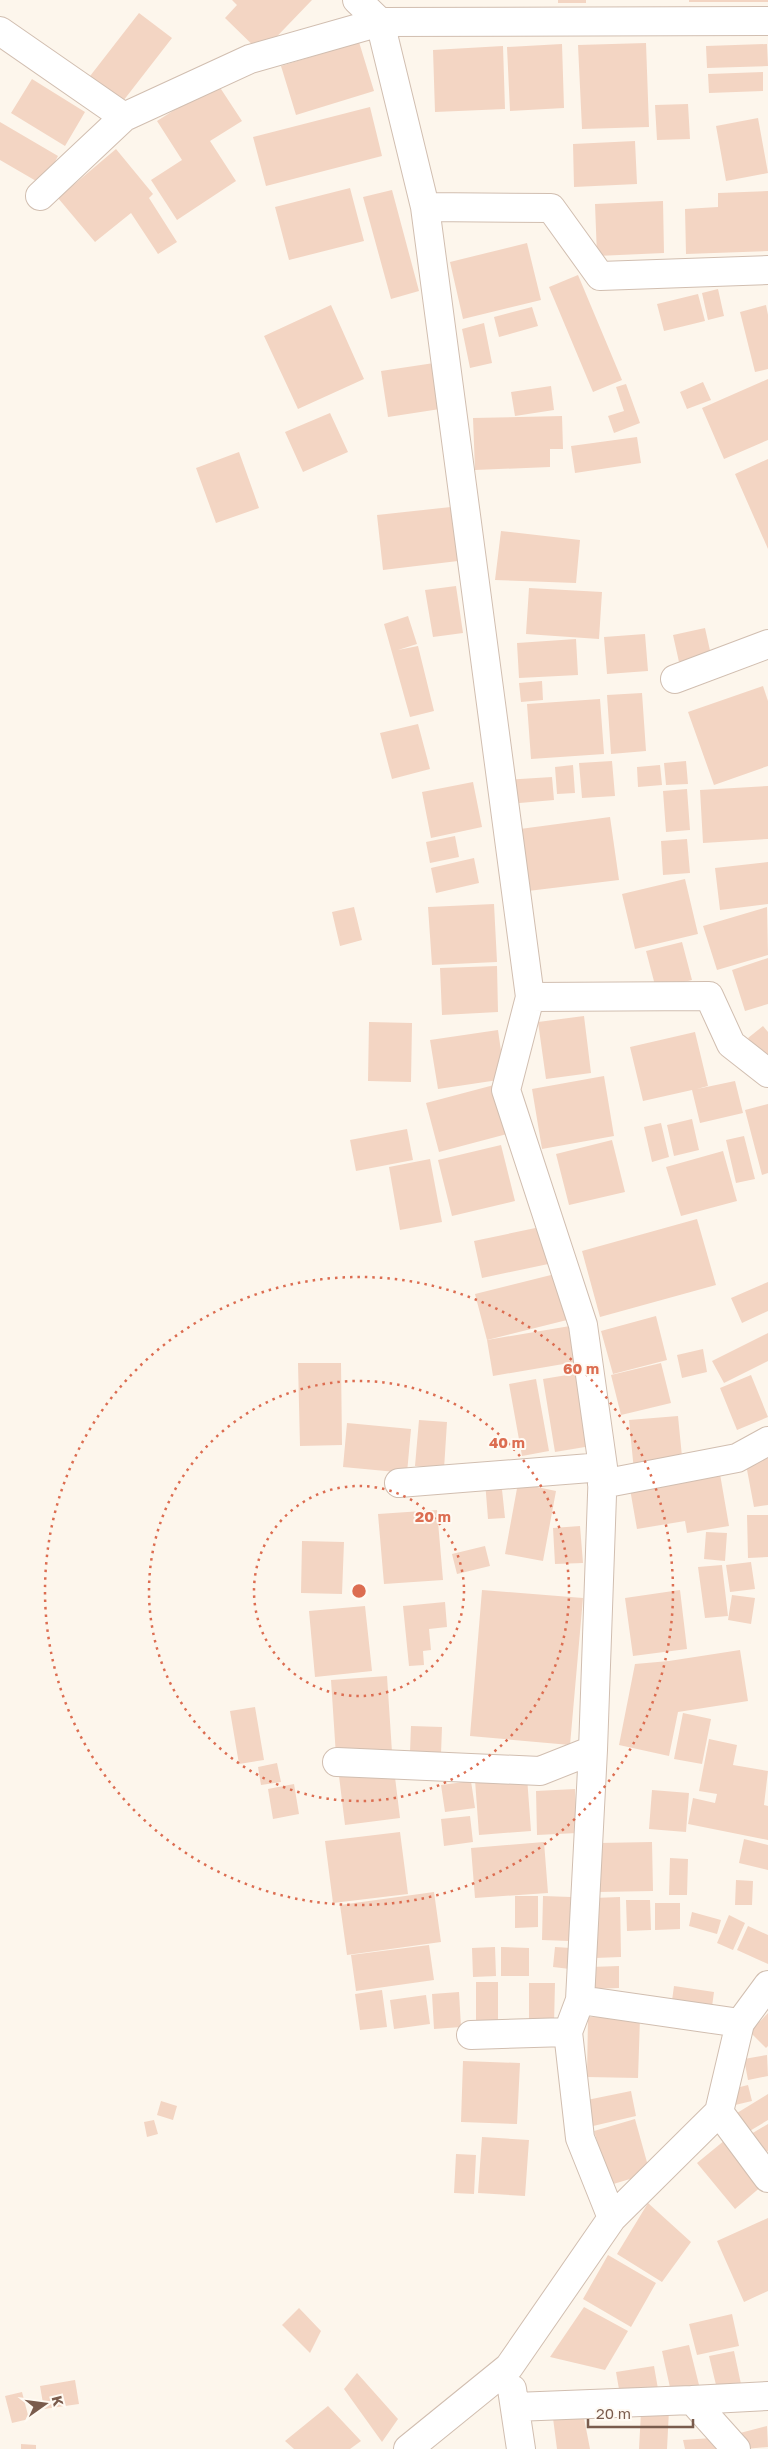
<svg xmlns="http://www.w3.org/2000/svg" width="768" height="2449" font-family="'Golos Text',sans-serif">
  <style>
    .building { fill: #f3d5c3 }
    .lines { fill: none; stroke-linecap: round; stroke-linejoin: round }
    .minor-casing { stroke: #d1beb0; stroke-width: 30 }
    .minor { stroke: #fff; stroke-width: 28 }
    .ring { fill: none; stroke: #dc6d51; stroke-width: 2.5; stroke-dasharray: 2.5 5 }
    .centre { fill: #dc6d51; stroke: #fffaf3; stroke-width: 2.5 }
    .ring-label { font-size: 15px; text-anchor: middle; font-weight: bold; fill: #dc6d51; stroke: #fffaf3; stroke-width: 4; stroke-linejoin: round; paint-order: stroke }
  </style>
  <rect width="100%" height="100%" fill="#fdf6ec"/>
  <!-- building -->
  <path class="building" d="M232,0h80l-51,53 -36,-35 12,-13z
    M558,0h28v3h-28z
    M689,0h79v2h-79z
    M139,13l33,25 -52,67 -33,-25z
    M359,42l15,49 -78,24 -15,-49z
    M646,43l3,84 -67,2 -4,-84z
    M562,44l2,64 -54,3 -3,-64z
    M767,44l1,22 -61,2 -1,-22z
    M503,46l2,63 -70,3 -2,-62z
    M763,72v19l-54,2 -1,-19z
    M32,79l53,33 -20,34 -54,-33z
    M217,83l25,38 -32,20 26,40 -59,39 -26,-40 31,-20 -25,-39z
    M688,104l2,35 -33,1 -2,-35z
    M370,107l12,49 -116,30 -13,-49z
    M758,118l10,55 -42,8 -10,-55z
    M0,122l58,34 -15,29 -43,-25z
    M635,141l2,43 -63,3 -1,-43z
    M116,149l37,45 -4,4 28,44 -19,12 -27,-41 -36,29 -37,-44z
    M350,188l14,53 -75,19 -14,-53z
    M392,190l27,101 -28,8 -28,-102z
    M768,191v60l-82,3 -1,-45 33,-2v-14z
    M663,201l1,52 -67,3 -2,-52z
    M527,243l14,57 -78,19 -13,-57z
    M578,275l44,105 -29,12 -44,-105z
    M718,289l6,27 -16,4 -6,-27z
    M698,294l7,27 -41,10 -7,-27z
    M331,305l33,74 -66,30 -34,-73z
    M766,305l2,10v54l-13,3 -15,-60z
    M532,307l6,19 -39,11 -5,-20z
    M484,323l8,40 -22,5 -8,-39z
    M434,363l6,46 -52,8 -7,-46z
    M768,379v61l-44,19 -22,-51z
    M703,382l8,18 -24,9 -7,-17z
    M626,384l14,39 -26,10 -6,-17 16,-5 -8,-24z
    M551,386l3,24 -39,6 -4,-24z
    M330,413l18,39 -45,20 -18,-40z
    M562,416l1,33h-13v18l-75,3 -2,-52z
    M637,437l4,26 -66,10 -4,-27z
    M239,452l20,56 -43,15 -20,-55z
    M768,459v90l-33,-75z
    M451,507l7,54 -75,9 -6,-55z
    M501,531l79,9 -4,43 -81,-3z
    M456,586l7,47 -30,4 -8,-47z
    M529,588l73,4 -3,47 -73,-5z
    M408,616l9,28 -19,6 20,-4 16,65 -24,6 -26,-93z
    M705,628l6,27 -32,7 -6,-27z
    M645,634l3,37 -41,3 -3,-37z
    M576,639l2,36 -59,3 -2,-35z
    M542,681l1,19 -22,2 -2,-19z
    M763,686l5,15v65l-54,19 -26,-73z
    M642,693l4,58 -35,3 -4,-59z
    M600,699l4,55 -73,5 -4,-55z
    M418,724l12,45 -38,10 -12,-46z
    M612,761l3,35 -33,2 -3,-35z
    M686,761l2,23 -22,1 -2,-22z
    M573,765l2,28 -18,1 -2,-27z
    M660,765l2,20 -24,2 -1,-20z
    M552,777l2,23 -46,4 -2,-24z
    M473,782l9,45 -51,11 -9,-46z
    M768,786v53l-65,4 -3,-53z
    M687,789l3,41 -24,2 -3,-41z
    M610,817l9,63 -91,11 -8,-62z
    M455,836l4,21 -29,6 -4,-21z
    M687,839l3,34 -27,2 -2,-34z
    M474,858l5,25 -43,10 -5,-25z
    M768,862v42l-48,6 -5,-42z
    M685,879l13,55 -63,15 -13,-55z
    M494,904l3,58 -65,3 -4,-58z
    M354,907l8,33 -22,6 -8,-34z
    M767,907l1,48 -51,15 -14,-44z
    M682,942l10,38 -36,9 -10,-38z
    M768,958v46l-23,7 -13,-41z
    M497,966l1,46 -56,3 -2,-47z
    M584,1016l7,57 -45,6 -8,-57z
    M369,1022l43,1 -1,59 -43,-1z
    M763,1026l5,6v26l-3,2 -17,-22z
    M498,1030l7,49 -67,10 -8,-49z
    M695,1032l13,54 -11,3 38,-8 8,32 -43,10 -8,-33 -49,11 -13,-54z
    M604,1076l10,60 -72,13 -10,-60z
    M494,1085l13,49 -68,18 -13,-49z
    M768,1104v69l-6,2 -17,-65z
    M692,1119l7,31 -25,6 -7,-31z
    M661,1123l8,34 -17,5 -8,-35z
    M407,1129l6,31 -57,11 -6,-31z
    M744,1136l11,43 -19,4 -10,-43z
    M612,1140l13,52 -56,13 -13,-51z
    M501,1145l14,56 -63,15 -14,-56z
    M723,1151l14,50 -56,15 -15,-49z
    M430,1159l12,63 -42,8 -11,-63z
    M697,1219l19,66 -116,32 -18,-66z
    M545,1226l8,37 -71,15 -8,-37z
    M559,1273l12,46 -84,21 -12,-46z
    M768,1282v29l-26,12 -11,-25z
    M656,1316l11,44 -54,14 -12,-43z
    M570,1326l5,36 -82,14 -6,-36z
    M768,1333v28l-44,22 -12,-22z
    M703,1349l4,23 -25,6 -5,-23z
    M298,1363h43l1,82 -42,1z
    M661,1363l10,40 -50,12 -10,-40z
    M579,1373l12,73 -36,6 -12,-73z
    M751,1375l17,42 -31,13 -17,-42z
    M536,1379l13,72 -27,5 -13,-72z
    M678,1416l5,51 -49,4 -5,-51z
    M419,1420l28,2 -3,47 -29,-3z
    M347,1423l64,6 -4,44 -64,-6z
    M768,1455v50l-14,2 -9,-48z
    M720,1474l9,52 -42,7 -2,-12 -48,8 -7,-40z
    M501,1480l4,38 -17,1 -3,-38z
    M518,1483l38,8 -13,70 -38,-7z
    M437,1510l6,70 -59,4 -6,-70z
    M747,1515h21v42l-20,1z
    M580,1526l3,37 -28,1 -2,-36z
    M706,1532l21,1 -2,28 -21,-2z
    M302,1541l42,1 -2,52 -41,-1z
    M485,1546l5,20 -33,8 -5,-20z
    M751,1562l4,27 -25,3 -4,-27z
    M722,1565l6,51 -23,2 -7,-51z
    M482,1590l101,8 -13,147 -100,-9z
    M680,1590l7,59 -54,7 -8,-58z
    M732,1595l23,3 -4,26 -23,-4z
    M445,1602l2,25 -18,2 2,21 -8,1 1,14 -15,1 -6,-60z
    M365,1606l7,65 -57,6 -6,-66z
    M740,1650l8,51 -70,11 -9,44 -50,-11 16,-81 34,-3z
    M387,1676l5,76 -56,4 -5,-76z
    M255,1707l9,53 -25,4 -9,-53z
    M683,1713l28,6 -9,45 -28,-5z
    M411,1726l31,1 -1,27 -31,-2z
    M709,1739l28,6 -4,20 35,6 -4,34 4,1v34l-80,-16 5,-26 22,5 2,-9 -18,-3z
    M277,1763l4,19 -20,3 -3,-18z
    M394,1769l6,49 -55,7 -6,-49z
    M527,1777l4,54 -52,4 -4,-55z
    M471,1781l4,27 -30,4 -4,-27z
    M294,1784l5,30 -26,5 -5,-30z
    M575,1789l2,44 -40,2 -1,-44z
    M652,1790l37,3 -3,39 -37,-3z
    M470,1816l3,26 -29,4 -3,-27z
    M400,1832l8,62 -75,9 -8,-62z
    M744,1839l24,6v25l-29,-7z
    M544,1842l4,51 -73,5 -4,-50z
    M652,1842l1,49 -55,1v-49z
    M670,1858l18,1 -1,36h-18z
    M736,1880l17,1 -1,24h-17z
    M434,1892l7,50 -94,13 -7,-50z
    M515,1896h23v31l-23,1z
    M543,1896l28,1 -1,44 -28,-1z
    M620,1897l1,60 -26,1 -2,-60z
    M626,1900h24l1,30 -24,1z
    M655,1903h25v26l-25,1z
    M692,1912l29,8 -4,14 -28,-8z
    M729,1915l16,8 -12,27 -16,-7z
    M748,1926l20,9v29l-31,-14z
    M429,1945l5,35 -78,11 -5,-36z
    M495,1947l1,29 -23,1 -1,-29z
    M501,1947l28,1v28h-28z
    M555,1947l16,1 -1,21 -17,-2z
    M619,1966v22l-28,1 -1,-22z
    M476,1982h22v38h-22z
    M529,1983h26l-1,41 -25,-1z
    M674,1986l40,6 -3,22 -40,-6z
    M382,1990l5,37 -27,3 -5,-36z
    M459,1992l2,35 -27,2 -2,-35z
    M426,1995l4,29 -36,5 -4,-29z
    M768,2013v33l-2,2 -16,-16z
    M588,2017l52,1 -2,60 -51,-1z
    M767,2055l1,21 -20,4 -4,-21z
    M463,2061l57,2 -3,61 -56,-2z
    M748,2085l4,16 -17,4 -3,-16z
    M631,2091l5,25 -43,10 -6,-26z
    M768,2094v26l-20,12 -11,-19z
    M161,2101l16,5 -4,14 -16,-5z
    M635,2119l15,54 -40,12 -16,-54z
    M154,2120l4,14 -11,3 -3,-15z
    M768,2124v27l-5,3 -12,-20z
    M482,2137l47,3 -4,56 -47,-3z
    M725,2140l38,45 -28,24 -38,-46z
    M456,2154l20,1 -2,39 -20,-1z
    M648,2203l43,39 -29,40 -45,-28z
    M768,2218v73l-24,11 -27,-61z
    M608,2255l48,28 -25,44 -48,-28z
    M584,2307l44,24 -23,39 -55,-13z
    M299,2308l22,23 -11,22 -28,-28z
    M732,2314l7,32 -42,9 -8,-31z
    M689,2345l10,40 -28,7 -9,-41z
    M734,2351l7,33 -24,5 -8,-33z
    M654,2366l4,23 -38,6 -4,-23z
    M357,2373l41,46 -16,23 -38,-53z
    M75,2380l4,24 -35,5 -4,-23z
    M22,2392l7,27 -17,4 -7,-27z
    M328,2406l33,35 -11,8h-56l-9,-8z
    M669,2410l-2,39h-28l2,-37z
    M553,2418h31l6,31h-33z
    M767,2426l1,21 -23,2 -5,-16z
    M712,2438l8,11h-35l-2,-9z
    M21,2444l15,1v4h-15z"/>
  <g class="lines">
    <!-- minor casing -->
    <g class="minor-casing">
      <path id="minor" d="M357,0l23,22 45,185 105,790 -24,93 77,235 20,142 -10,283 -13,250 -12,32 12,106 32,80
        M0,31l124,86
        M40,196l84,-79 126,-58 130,-37 388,-1
        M425,207l126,1 49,68 168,-6
        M675,679l93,-35
        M530,997l179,-1 22,48 37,29
        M399,1483l204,-16
        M602,1484l135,-26 31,-17
        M337,1762l203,9 53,-21
        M580,2000l160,23
        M471,2035l97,-3
        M719,2112l49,66
        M512,2389l9,60
        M692,2400l76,-4
        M515,2407l177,-7 44,49
        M408,2449l101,-82 103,-149 107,-106 21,-89 28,-38"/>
    </g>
    <!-- minor -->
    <use href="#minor" class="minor"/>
  </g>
  <!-- distance rings -->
  <g class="ring">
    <circle cx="359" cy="1591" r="105"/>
    <circle cx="359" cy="1591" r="210"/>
    <circle cx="359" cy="1591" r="314"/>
  </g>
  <circle cx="359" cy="1591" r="8" class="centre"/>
  <g class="ring-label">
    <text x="581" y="1374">60 m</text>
    <text x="507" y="1448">40 m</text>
    <text x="433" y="1522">20 m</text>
  </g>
  <!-- north arrow -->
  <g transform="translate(45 2404) rotate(76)" stroke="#fffaf3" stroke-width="4" paint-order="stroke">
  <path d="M0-4L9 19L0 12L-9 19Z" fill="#7a5c4d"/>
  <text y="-8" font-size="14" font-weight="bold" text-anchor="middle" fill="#7a5c4d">K</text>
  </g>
  <!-- scale -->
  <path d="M588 2419v8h105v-8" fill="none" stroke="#7a5c4d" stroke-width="2.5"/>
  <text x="596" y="2419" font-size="15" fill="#7a5c4d" stroke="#fffaf3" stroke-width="4" paint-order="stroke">20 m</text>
</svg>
